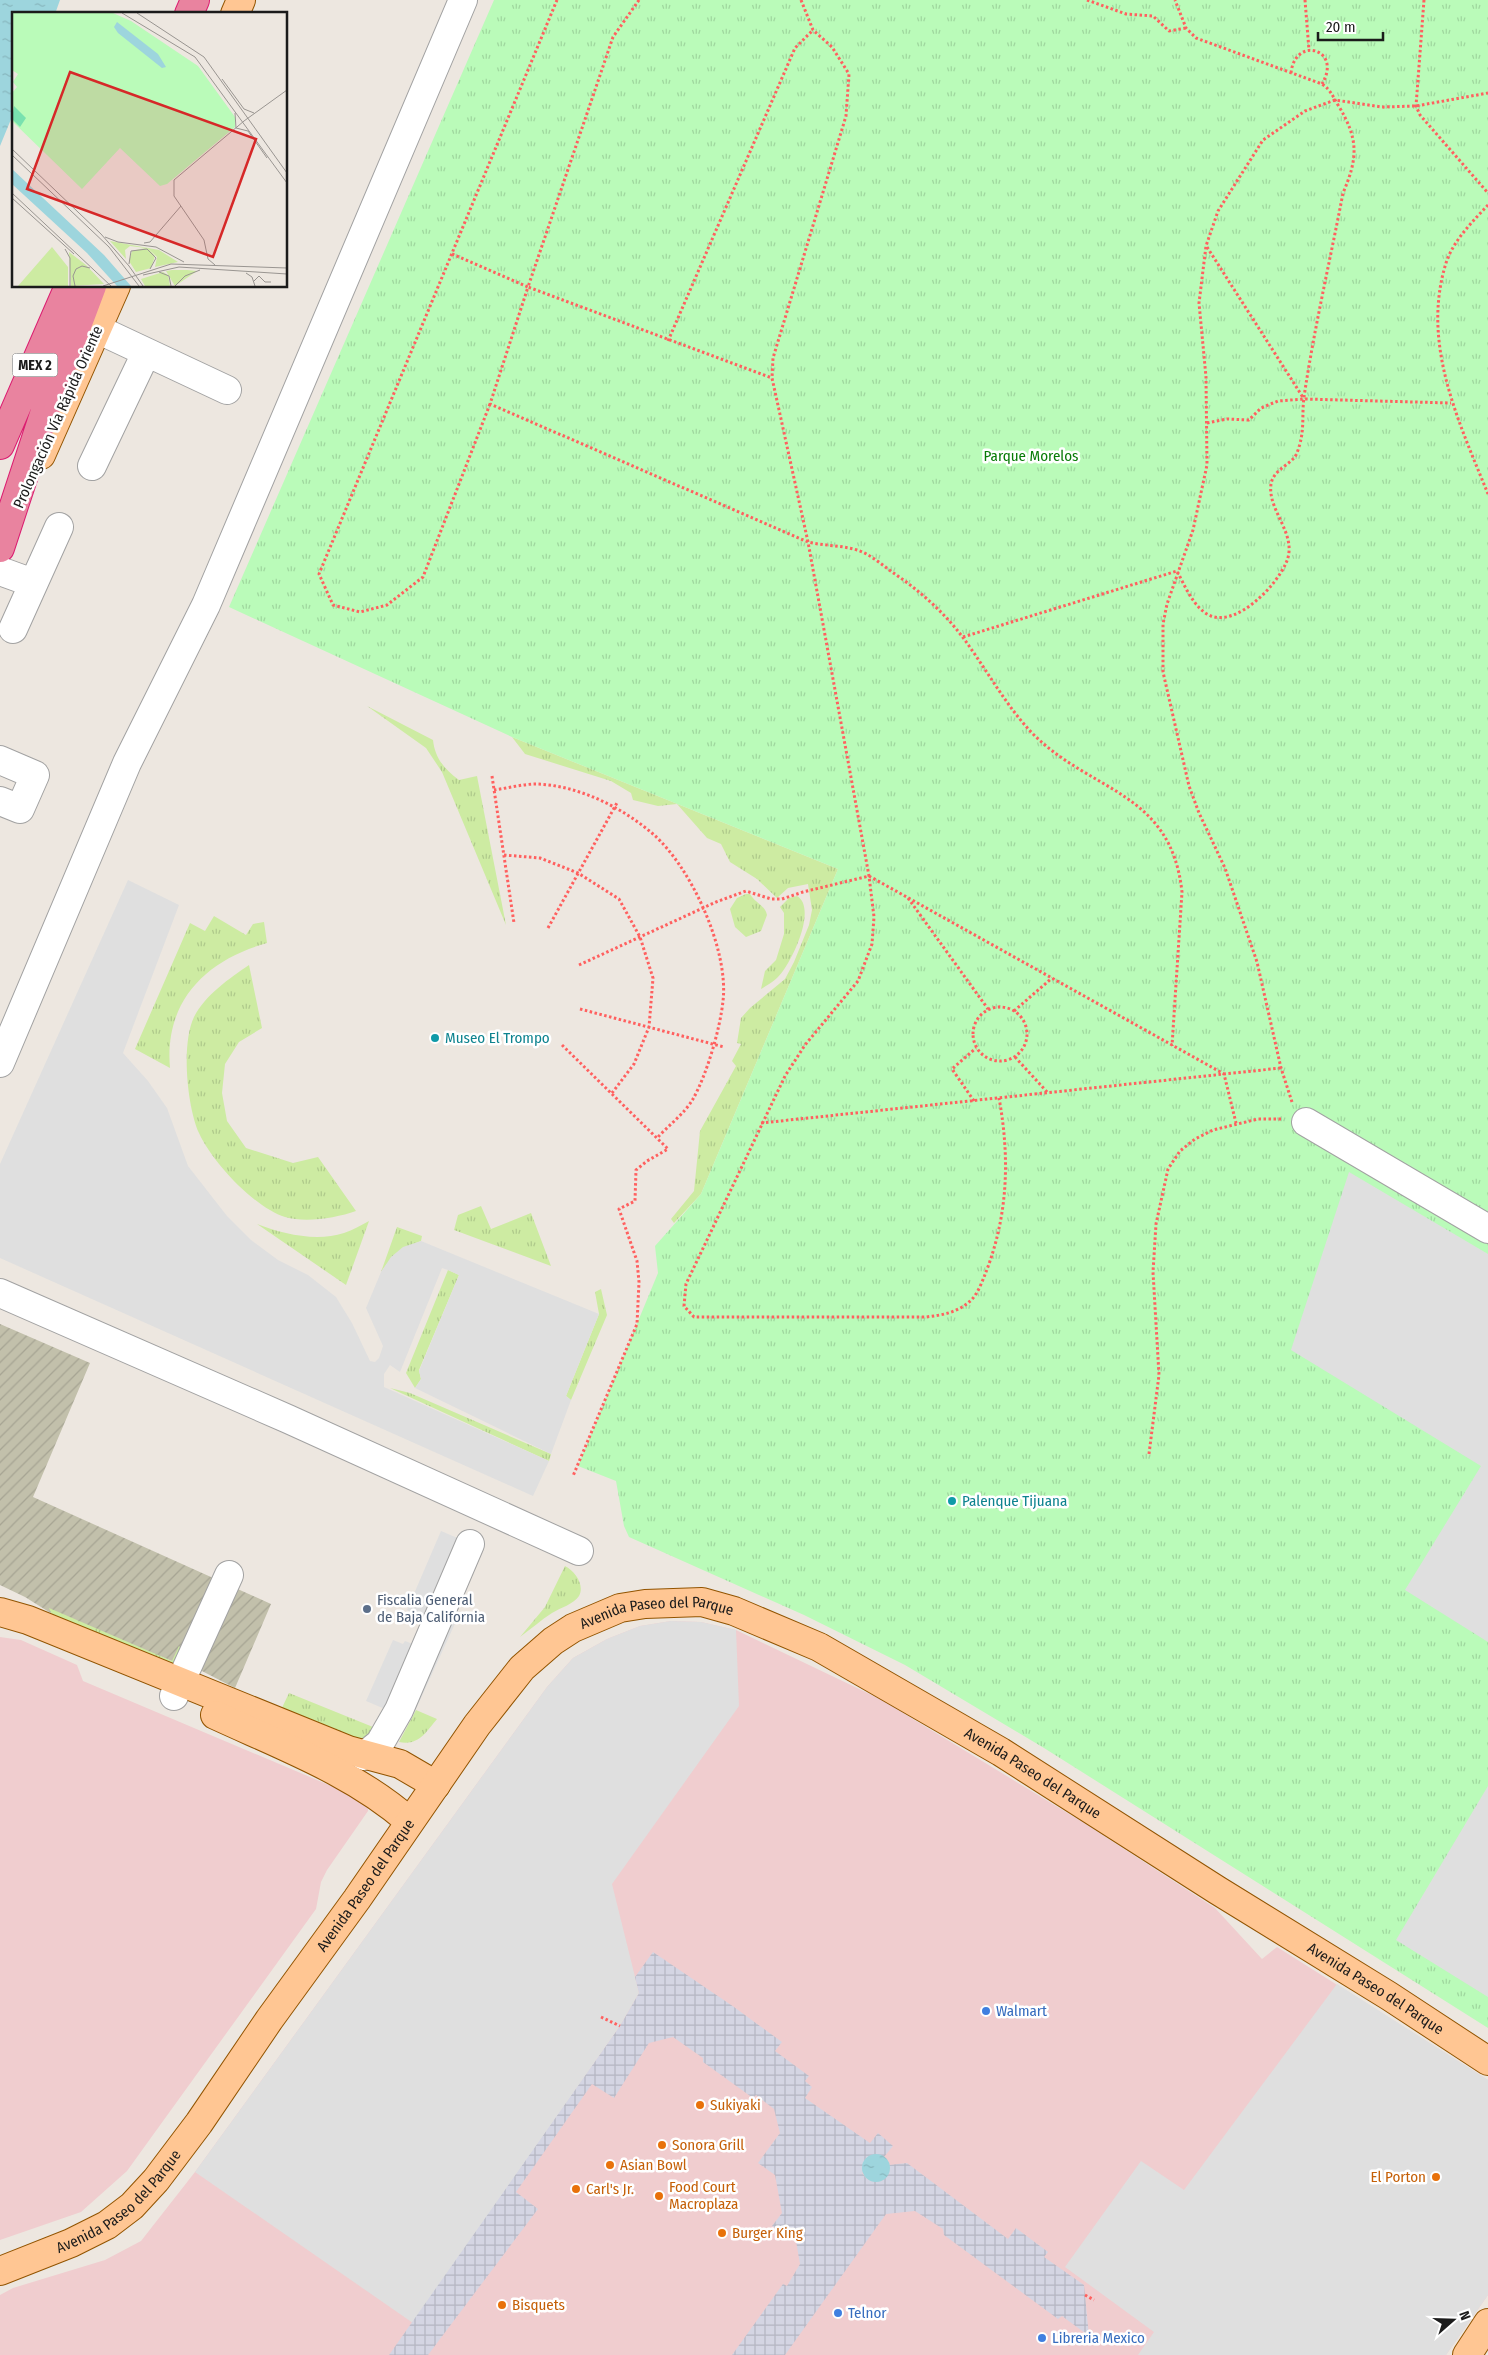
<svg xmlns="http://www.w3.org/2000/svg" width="1488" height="2355" font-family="'Fira Sans Condensed',sans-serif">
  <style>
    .commercial { fill: #f0cdcf }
    .construction { fill: url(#construction-furrows) }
    .grass { fill: url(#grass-tufts) }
    .park { fill: url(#park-tufts) }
    .parking { fill: #dfdfdf }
    .plaza { fill: url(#plaza-grid) }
    .water { fill: url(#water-ripples) }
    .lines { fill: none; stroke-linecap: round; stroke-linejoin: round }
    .minor-casing { stroke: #a2a2a2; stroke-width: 30 }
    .major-casing { stroke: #925400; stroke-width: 30 }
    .highway-casing { stroke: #db1c70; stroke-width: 30 }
    .path { stroke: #ff605f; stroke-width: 3; stroke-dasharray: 2.5 2.5; stroke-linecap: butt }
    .minor { stroke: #fff; stroke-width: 28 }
    .major { stroke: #ffc693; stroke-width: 28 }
    .highway { stroke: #e9839f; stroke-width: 28 }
    .culture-dot { fill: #0f9aa8; stroke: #fff; stroke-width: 2 }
    .service-dot { fill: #5c6f8a; stroke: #fff; stroke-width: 2 }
    .shop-dot { fill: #3f7fe0; stroke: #fff; stroke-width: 2 }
    .food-dot { fill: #e8710a; stroke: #fff; stroke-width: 2 }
    .labels { text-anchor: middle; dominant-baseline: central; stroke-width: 5; stroke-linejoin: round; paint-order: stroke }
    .shield { fill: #fff; stroke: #5f5f5f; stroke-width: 1 }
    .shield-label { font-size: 14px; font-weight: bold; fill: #1b1b1b }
    .street-label { font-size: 15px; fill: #1b1b1b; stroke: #fff }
    .park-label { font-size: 15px; fill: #087b07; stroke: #fff }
    .culture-label { font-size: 15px; fill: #0d838f; stroke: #fff; text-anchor: start }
    .service-label { font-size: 15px; fill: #4e5e75; stroke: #fff; text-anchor: start }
    .shop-label { font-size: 15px; fill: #366cbe; stroke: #fff; text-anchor: start }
    .food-label { font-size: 15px; fill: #c56008; stroke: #fff; text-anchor: start }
    .inset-road { fill: none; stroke: #999591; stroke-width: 1 }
    .view { fill: #d62828; fill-opacity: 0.15; stroke: #d62828; stroke-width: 2.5 }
    .inset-edge { fill: none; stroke: #1b1b1b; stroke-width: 2.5 }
  </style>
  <defs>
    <pattern id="construction-furrows" width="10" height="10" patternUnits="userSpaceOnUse" patternTransform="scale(1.25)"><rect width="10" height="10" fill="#c2c0ab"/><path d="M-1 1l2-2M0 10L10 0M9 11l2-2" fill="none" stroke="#a6a493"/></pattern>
    <pattern id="grass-tufts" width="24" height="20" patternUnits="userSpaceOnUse" patternTransform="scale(1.25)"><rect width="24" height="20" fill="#cdeba2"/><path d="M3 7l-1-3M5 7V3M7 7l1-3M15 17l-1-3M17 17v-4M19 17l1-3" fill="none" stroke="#afc98b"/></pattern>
    <pattern id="park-tufts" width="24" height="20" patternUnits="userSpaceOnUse" patternTransform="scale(1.25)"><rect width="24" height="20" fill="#bafbb9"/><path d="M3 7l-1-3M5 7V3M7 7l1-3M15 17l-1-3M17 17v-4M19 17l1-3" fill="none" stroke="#9fd79e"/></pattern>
    <pattern id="plaza-grid" width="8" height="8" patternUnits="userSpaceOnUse" patternTransform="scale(1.25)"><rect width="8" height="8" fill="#d4d5e3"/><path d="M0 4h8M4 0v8" fill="none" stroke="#b5b6c2"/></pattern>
    <pattern id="water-ripples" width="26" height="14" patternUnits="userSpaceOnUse" patternTransform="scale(1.25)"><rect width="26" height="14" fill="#9dd5dd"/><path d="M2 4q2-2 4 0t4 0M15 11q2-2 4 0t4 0" fill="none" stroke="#87b6bd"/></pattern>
  </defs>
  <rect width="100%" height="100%" fill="#ede7e0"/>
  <!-- commercial -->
  <path class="commercial" d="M671,1621l30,1 35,8 144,69 204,124 131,85 47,51 15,-12 211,133v215l-42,60h-1446v-60l13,-7 92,-28 36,-19 54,-69 352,-485 26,-29 34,-19 33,-13z
    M0,1637l21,3 56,25 6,16 286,121 -1,9 -41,59 -6,12 -5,27 -189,262 -46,41 -81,28z"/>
  <!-- construction -->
  <path class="construction" d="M0,1324l90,39 -57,134 238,107 -36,84 -35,-18 -28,-9 -123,-49 -24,-15 -25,-12z"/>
  <!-- grass -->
  <path class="grass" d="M367,706l66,34c2,18 11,29 26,40l18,-4 29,149 -64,-153 -16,-24z
    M512,737l326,132 -137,325 -27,29 -3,-4 23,-28 6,-60 36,-65 -4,-5 9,-17 -4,-1 4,-25 9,-10 35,-29 9,-17 15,-37 3,-15 -4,-26 -20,4 -11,10 -20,-19 -27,-17 -9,-18 -14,-6 -30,-34 -19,2 -25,-6 -2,-7 -20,-12 -86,-27z
    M746,894h4c5,9 15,11 17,21l-6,16 -15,6 -11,-10 -5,-18 7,-11z
    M797,896c21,12 -6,69 -20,82 -4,4 -11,8 -16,11l4,-18 11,-11 8,-26v-21l-4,-6 9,-9z
    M214,916l32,19 7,-11 11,-2 3,21c-61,17 -103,58 -97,125l-35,-19 55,-126 15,8z
    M249,965l13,63 -23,14 -14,22 -3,29 5,28 19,27 47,15 25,-6 38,54c-20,7 -50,12 -71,6 -30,-9 -73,-55 -86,-84 -12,-27 -18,-89 -5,-116 11,-22 36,-39 55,-52z
    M481,1206l10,23 40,-16 20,53 -97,-36 4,-15z
    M369,1221l-23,64 -89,-61c26,10 59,18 87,9 9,-3 17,-8 25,-12z
    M397,1227l25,9 -1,5c-21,8 -27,13 -40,31z
    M448,1270l11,5 -40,95 2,9 -6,9 -9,-15z
    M601,1289l6,26 -36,85 -5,-4 33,-82 -4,-22z
    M390,1388l20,5 141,61 -2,7z
    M565,1566c10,5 20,19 14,30 -5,8 -19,12 -27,17 -11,7 -21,16 -32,24l25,-30z
    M49,1608l123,53 7,-15 3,4 -8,15 -122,-50z
    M289,1693l84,34 -2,7 -9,9 -82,-31z
    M416,1710l21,9c-11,13 -18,27 -38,23z"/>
  <!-- park -->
  <path class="park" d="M494,0h994v2028l-444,-280 -139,-83 -101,-50 -175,-78 -5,-11 -8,-45 -38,-15 80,-193 -3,-27 46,-52 137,-325 -326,-132 -283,-130z"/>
  <!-- parking -->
  <path class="parking" d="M128,880l51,25 -56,148 25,28 19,27 21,58 39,50 24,24 27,20 30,15 28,22 16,26 18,38 5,1 4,-4 4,-12 -17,-38 15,-36 10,-15 12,-10 18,-6 178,73 -33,82 5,4 -20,54 -136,-66 6,-9 -2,-8 40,-96 -11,-5 -6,-2 -42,104 -10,-7 -6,9v13l165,74 -16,35 -533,-238v-94z
    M1349,1172l139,82v388l-83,-52 76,-124 -190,-116z
    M441,1531l40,17 -29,67 6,2 -47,103 -45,-19 27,-61 10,4 2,-3 13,5 10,-23 -13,-5 1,-4 -9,-4z
    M671,1621l30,1 35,8 3,76 -127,178 27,109 -19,33 -207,297 -218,-151 352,-485 26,-29 34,-19 33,-13z
    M1488,1786v211l-92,-57z
    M1337,1984l151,96v215l-42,60h-308l16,-23 -89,-65 76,-106 43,29z"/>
  <!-- plaza -->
  <path class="plaza" d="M653,1952l81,55 48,35 -7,9 34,25 -4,5 7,6 -7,11 65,45 8,-10 15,13 -9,11 -4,-2 -18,18 6,7 14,1 8,-11 -1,-5 18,-2 101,76 8,-11 32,24 -4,5 40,28 5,51 -27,-20 -4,3 -114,-84 -1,-6 -28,-18 -29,3 -101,141h-53l51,-71 4,2 13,-22 -4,-23 -24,-15 10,-13 -7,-38 -17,-12 22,-30 -6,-24 -18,-14 -3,3 -50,-36v-4l-30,-21 -24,6 -35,55 -22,-14 -76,108 22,17 -110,146h-39l231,-329 19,-33 -4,-16z"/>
  <!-- water -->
  <path class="water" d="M0,0h60l-5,14h-41v98l-14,34z
    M862 2168a14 14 0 1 1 28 0a14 14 0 1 1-28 0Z"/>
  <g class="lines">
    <!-- minor casing -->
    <g class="minor-casing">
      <path id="minor" d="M97,329l130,61
        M92,466l54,-113
        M0,571l33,12
        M13,629l46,-102
        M0,760l35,15 -15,34 -20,-8
        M0,1063l127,-300 79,-158 257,-605
        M1306,1122l182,107
        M0,1293l288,126 291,132
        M174,1696l55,-121
        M364,1756l16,-13 19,-33 71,-166"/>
    </g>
    <!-- major casing -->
    <g class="major-casing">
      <g id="major">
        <path d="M235,14l6,-14"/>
        <path d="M41,455l75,-169"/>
        <path d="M0,1612l28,8 320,130 52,14 36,21"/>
        <path d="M215,1715c67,31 138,57 194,106"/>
        <path id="s1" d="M0,2271l71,-28 36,-18 25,-19 24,-26 43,-57 70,-103 88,-121 120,-174 45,-57 31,-27 20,-13 47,-20 25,-4 57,-2 32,9 85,36 182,105 216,138 172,106 99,65"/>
        <path d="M1467,2355l21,-32"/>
      </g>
    </g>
    <!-- highway casing -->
    <g class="highway-casing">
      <path id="highway" d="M189,14l6,-14
        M0,445l69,-159
        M0,548l46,-140 46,-122"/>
    </g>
    <!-- path -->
    <path class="path" d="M639,0l-26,37 -85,250 244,91
      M801,0l12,30 19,17 17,27 -3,42 -73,242 -1,20 36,164 61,334 5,41 -2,27 -14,37 -53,64 -20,31 -99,208 -2,22 10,11h232c16,-2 30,-4 43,-15 8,-6 13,-20 17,-30 22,-57 24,-114 13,-174
      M1087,0l39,14 27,2 16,15 17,-3
      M1305,0l4,50
      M1424,0l-8,106 4,9 68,78
      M1291,73c4,-38 52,-24 31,11
      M1488,205c-15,16 -33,34 -41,55 -27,81 11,160 41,234
      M1207,247l97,152
      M452,254l76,33 -38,117 318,138c16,4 33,3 49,8 13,4 24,14 35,22 27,18 53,41 72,67 23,31 42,67 69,95 59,59 138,57 149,158l-10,154
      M668,341l127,-293 18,-18
      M490,404l-67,173 -36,28 -27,7 -27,-7 -14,-31 238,-574
      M1207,423l20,-4 22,1 12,-12 17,-7 26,-2 147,4
      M963,637l214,-66c8,15 17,38 34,45 27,10 65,-30 75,-53 13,-28 -19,-52 -15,-79 2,-12 14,-17 22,-25 4,-3 7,-15 8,-20 3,-14 1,-28 3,-42 10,-68 26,-136 39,-204 15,-35 16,-54 -5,-88 -5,-8 -7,-15 -16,-21l-126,-46 -10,-10 -11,-28
      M492,776l22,147
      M494,790c14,-2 29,-6 42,-6 41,1 86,23 117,50 38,33 76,116 70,167 -3,28 -16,73 -30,98 -8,14 -25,27 -36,39
      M504,855l36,3 38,15 41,26 21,38 13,41 -4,49 -15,37 -22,29
      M908,898l80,111
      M548,928l70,-127
      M579,965l137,-63 30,-11 25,8h11l21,-7 66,-16 355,198 12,49
      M973 1034a27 27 0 1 1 54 0a27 27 0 1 1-54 0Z
      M580,1009l144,38
      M1014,1011l38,-33
      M562,1045l106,104 -21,12 -11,9 -1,31 -16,8 18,52 2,21 -2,42 -64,152
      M1015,1057l33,36
      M974,1101l-22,-32 24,-21
      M1292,1102l-11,-34 -24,-106 -32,-94 -26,-55 -10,-27 -26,-114v-48l4,-20 26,-74 14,-65 -1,-88 -7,-74 7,-57 12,-35 45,-71 42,-29 30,-11 47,7 34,-1 72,-13
      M761,1123l520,-55
      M1149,1454l10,-79 -6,-103 3,-48 12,-55 12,-18 15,-12 18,-9 45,-11h24
      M601,2017l19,9
      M1085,2295l9,5"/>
    <!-- minor -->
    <use href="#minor" class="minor"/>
    <!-- major -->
    <use href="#major" class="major"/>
    <!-- highway -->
    <use href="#highway" class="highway"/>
  </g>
  <!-- markers -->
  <g class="culture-dot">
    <circle cx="435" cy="1038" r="5"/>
    <circle cx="952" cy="1501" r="5"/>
  </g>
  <circle class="service-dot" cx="367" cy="1609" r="5"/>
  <g class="shop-dot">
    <circle cx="986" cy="2011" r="5"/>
    <circle cx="838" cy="2313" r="5"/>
    <circle cx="1042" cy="2338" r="5"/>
  </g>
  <g class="food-dot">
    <circle cx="700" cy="2105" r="5"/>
    <circle cx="662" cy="2145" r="5"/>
    <circle cx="610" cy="2165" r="5"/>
    <circle cx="1436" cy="2177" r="5"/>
    <circle cx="576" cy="2189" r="5"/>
    <circle cx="659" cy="2196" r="5"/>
    <circle cx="722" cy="2233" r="5"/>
    <circle cx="502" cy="2305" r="5"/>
  </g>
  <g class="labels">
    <!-- shield labels -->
    <rect class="shield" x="12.5" y="353.5" width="45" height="23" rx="4"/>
    <g class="shield-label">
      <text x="35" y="365">MEX 2</text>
    </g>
    <!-- street labels -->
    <g class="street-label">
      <text transform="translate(58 417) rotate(-66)">Prolongación Vía Rápida Oriente</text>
      <text stroke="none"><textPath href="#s1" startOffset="965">Avenida Paseo del Parque</textPath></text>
      <text stroke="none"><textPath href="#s1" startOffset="1385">Avenida Paseo del Parque</textPath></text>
      <text stroke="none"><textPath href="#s1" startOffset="545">Avenida Paseo del Parque</textPath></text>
      <text stroke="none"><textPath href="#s1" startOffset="1790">Avenida Paseo del Parque</textPath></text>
      <text stroke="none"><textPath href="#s1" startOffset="140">Avenida Paseo del Parque</textPath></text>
    </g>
    <!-- park labels -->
    <g class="park-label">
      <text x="1031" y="456">Parque Morelos</text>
    </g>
    <!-- culture labels -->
    <g class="culture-label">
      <text x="445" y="1038">Museo El Trompo</text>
      <text x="962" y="1501">Palenque Tijuana</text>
    </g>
    <!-- service labels -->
    <g class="service-label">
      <text x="377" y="1600">Fiscalia General<tspan x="377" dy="17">de Baja California</tspan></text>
    </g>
    <!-- shop labels -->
    <g class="shop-label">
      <text x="996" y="2011">Walmart</text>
      <text x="848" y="2313">Telnor</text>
      <text x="1052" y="2338">Libreria Mexico</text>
    </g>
    <!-- food labels -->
    <g class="food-label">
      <text x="710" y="2105">Sukiyaki</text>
      <text x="672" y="2145">Sonora Grill</text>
      <text x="620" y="2165">Asian Bowl</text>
      <text x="1426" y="2177" text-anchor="end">El Porton</text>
      <text x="669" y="2187">Food Court<tspan x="669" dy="17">Macroplaza</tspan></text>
      <text x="586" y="2189">Carl's Jr.</text>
      <text x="732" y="2233">Burger King</text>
      <text x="512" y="2305">Bisquets</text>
    </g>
  </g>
  <!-- overview -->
  <g transform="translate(12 12)">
    <rect width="275" height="275" fill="#ede7e0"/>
    <path d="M98,229l49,9 19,12 -23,5 2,-10 -8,-8 6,7 -4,12 -15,4 -7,-11 3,-10 13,-3 -15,-2 -5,4 1,9zM40,235l16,20v19h-50zM57,240l17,13 18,19 -33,2zM160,258h15l10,1 -22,15 -9,-15zM151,260l5,3 2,11h-25l-4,-7z" fill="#cdeba2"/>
    <path d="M0,1h101l18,8 67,45 37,51v10l-68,57 -7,2 -40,-38 -38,41 -70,-68v-28l5,-6 -4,-5 5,-8 -6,-4z" fill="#bafbb9"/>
    <path d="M2,94l12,12 -6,9 -8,-8z" fill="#79e1af"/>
    <path d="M105,10l41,32 8,13 -4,1 -44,-35 -4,-6zM0,157l92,86 27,31h-14l-30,-33 -75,-69z" fill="#9dd5dd"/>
    <path class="inset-road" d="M110,1l73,44 92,126M125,1l67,44 83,116M210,67l22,30 10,4M223,101l1,15 12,3 19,27M0,137l89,85 28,32 14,20M0,143l97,92 30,39M0,181l99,93M0,186l62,56M93,225l13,5 38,5 28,15M132,231l6,-1 31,-36M53,237l5,9v28M117,252l2,-13 16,-2 9,9 -6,11M203,253l-7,-6 -4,-19 -30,-44v-16l70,-59 43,-31M147,260l10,4 2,10M234,261l6,4 3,9M131,263l36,-8 108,7M242,269l5,-5 6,6h6M63,274l-2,-10 3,-7 6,-3 8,2M91,274l68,-22 116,4M163,274l10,-10 15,-6"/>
    <path class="view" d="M58,60l186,67 -43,118 -186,-68z"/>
    <rect width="275" height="275" class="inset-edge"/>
  </g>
  <!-- north arrow -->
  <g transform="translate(1453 2320) rotate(70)" stroke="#ffffff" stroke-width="4" paint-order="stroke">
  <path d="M0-4L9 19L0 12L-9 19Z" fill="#1b1b1b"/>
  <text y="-8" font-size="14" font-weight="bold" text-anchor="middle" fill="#1b1b1b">N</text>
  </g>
  <!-- scale -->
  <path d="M1318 32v8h65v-8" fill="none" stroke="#1b1b1b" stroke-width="2.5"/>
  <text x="1326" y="32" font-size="15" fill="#1b1b1b" stroke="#ffffff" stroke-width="4" paint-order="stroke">20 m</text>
</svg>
